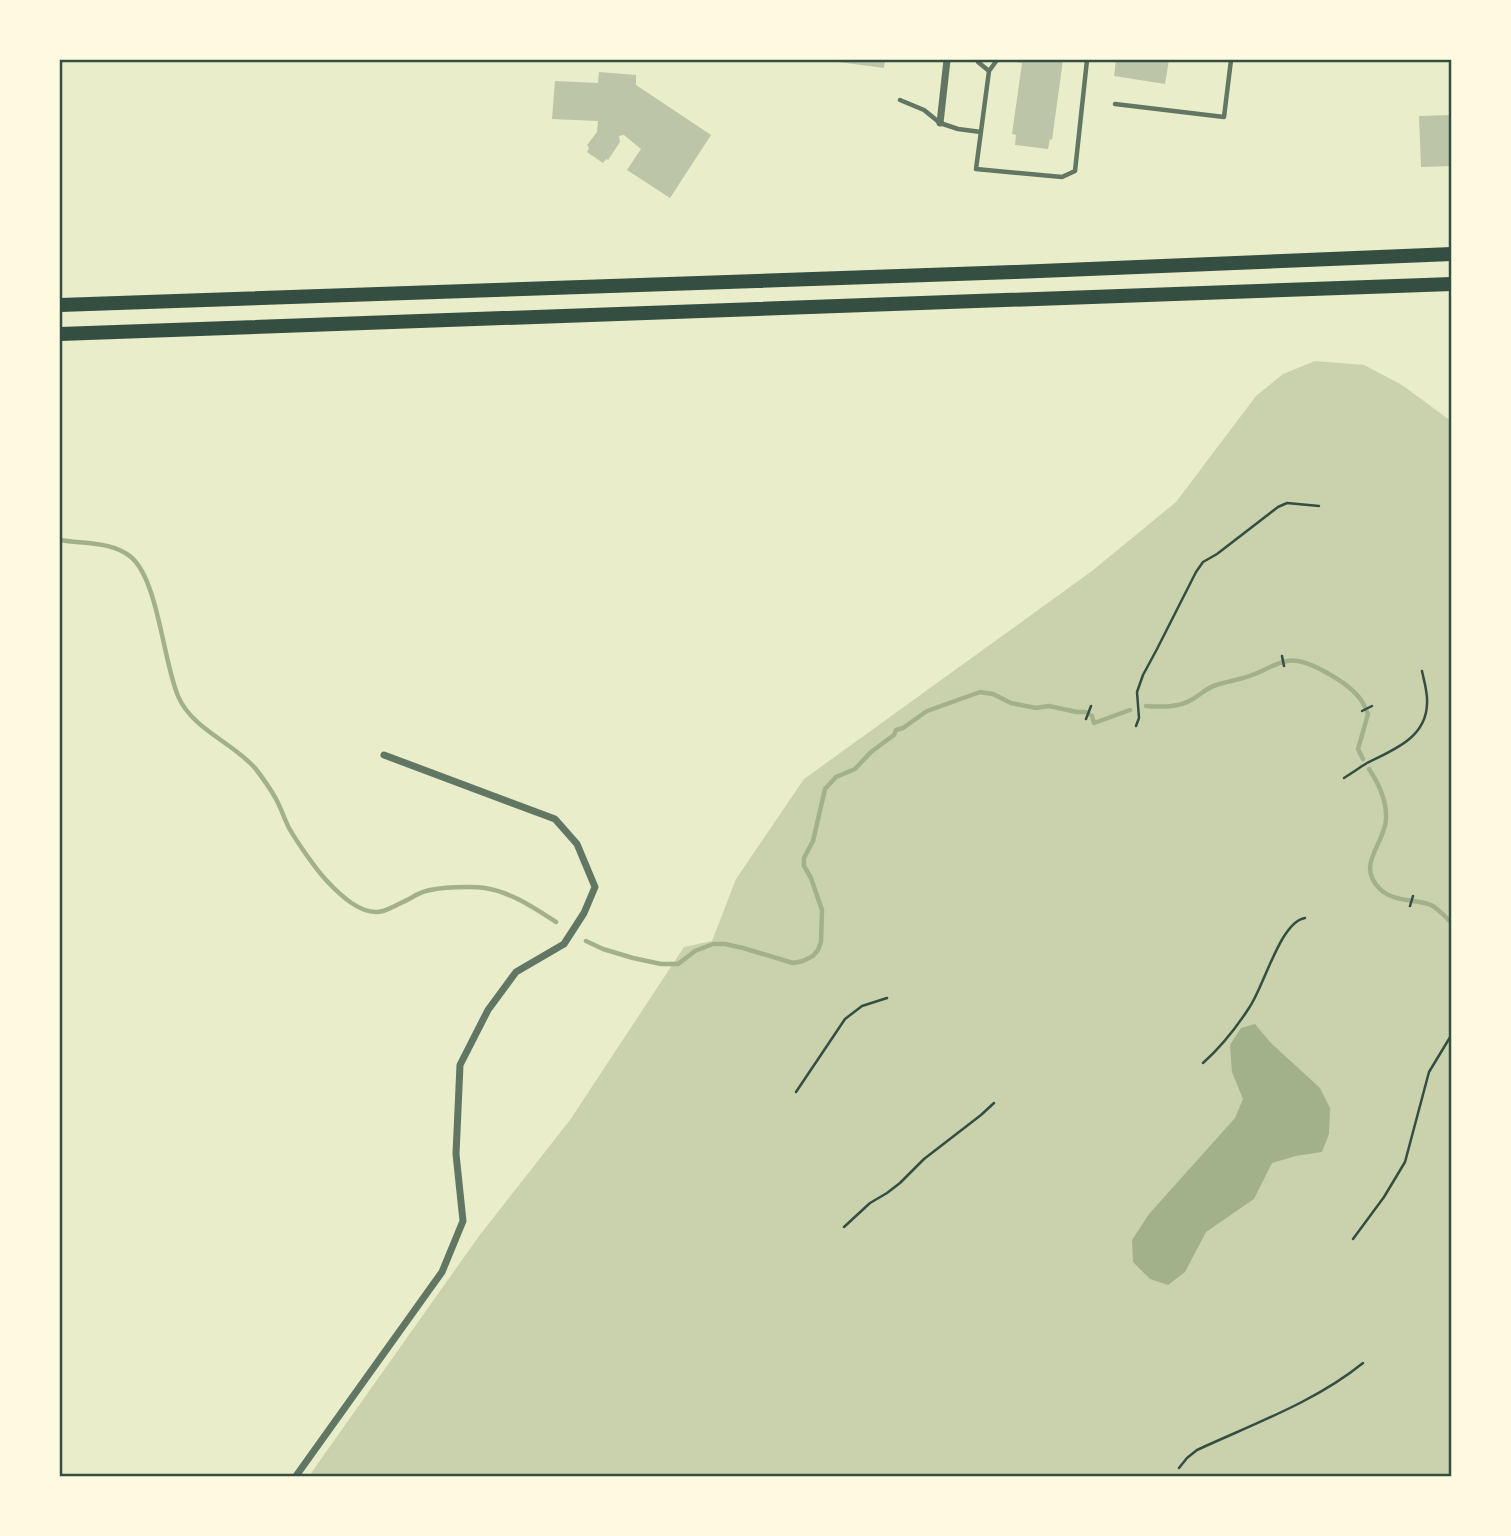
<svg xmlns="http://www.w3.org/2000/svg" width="1511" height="1536" font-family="'Noto Sans',sans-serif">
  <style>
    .green { fill: #cad2ad }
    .water { fill: #a3b18a }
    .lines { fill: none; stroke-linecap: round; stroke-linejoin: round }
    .stream { stroke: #a3b18a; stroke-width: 4.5 }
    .building { fill: #bcc5a7 }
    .path { stroke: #344e41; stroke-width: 2.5 }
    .service { stroke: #617663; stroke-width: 4.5 }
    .minor { stroke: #617663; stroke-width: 7 }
    .primary { stroke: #344e41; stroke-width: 14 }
    .neatline { fill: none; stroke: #344e41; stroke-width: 2.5 }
  </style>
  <rect width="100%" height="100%" fill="#e9edc9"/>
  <!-- green -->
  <path class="green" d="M1315,361l49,4 38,20 49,36v1055h-1142l170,-240 91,-116 114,-173 28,-6 24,-62 68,-100 288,-208 84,-69 80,-106 27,-22z"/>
  <!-- water -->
  <path class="water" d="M1255,1024l16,19 49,45 10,20 -1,26 -7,18 -26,4 -24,7 -18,36 -48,33 -21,40 -17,13 -18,-6 -17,-17 -1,-22 17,-26 86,-96 8,-19 -11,-27 -2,-27 11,-17z"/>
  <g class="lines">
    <!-- stream -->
    <path class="stream" d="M60,540c22,4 52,1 71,17 27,23 32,103 47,139 14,33 54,46 77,72 7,9 15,20 21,31 5,9 8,19 13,29 8,14 26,40 37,52 13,14 36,37 57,31 7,-2 14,-6 20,-9 7,-3 15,-9 23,-11 14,-4 45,-5 59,-3 26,4 49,20 71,34
      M1146,706c16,1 32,2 47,-7 8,-5 14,-11 23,-14 12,-4 24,-5 36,-10 12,-4 23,-12 35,-14 20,-4 63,23 74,39 3,4 5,10 7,14l-10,35 5,10
      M1369,769c10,15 18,32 17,50 -1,25 -31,46 -6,70 13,13 35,10 51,16 8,4 14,12 21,18
      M586,941l17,8 30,9 28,6h17l17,-13 18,-7h12l18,4 50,15 10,-2 10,-5 5,-6 3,-8 1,-32 -11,-32 -7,-12v-8l9,-17 12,-52 11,-12 19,-8 16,-17 23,-17 2,-5 7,-2 24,-17 53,-19 13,2 18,9 25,5 13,-2 28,6h9l6,4 2,7 36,-13"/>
  </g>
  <!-- building -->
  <path class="building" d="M831,60h54l-1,8 -53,-7z
    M1010,60h53l-11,80 -2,-1 -2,10 -33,-4 1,-10 -4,-1 10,-71 -12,-2z
    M1116,60h53l-4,24 -51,-8z
    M599,72l37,3v10l75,50 -41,63 -43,-28 14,-21 -17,-14 -5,1 1,6 -12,18 -2,-1 -3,4 -16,-11 2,-4 -2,-3 10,-13 1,-11 -46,-2 3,-38 43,2z
    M1452,115v51l-31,1 -2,-51z"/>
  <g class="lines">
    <!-- path -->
    <path class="path" d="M1282,656l2,10
      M1362,711l10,-5
      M1086,719l5,-13
      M1136,726l3,-8 -2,-26 6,-17 14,-26 39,-77 7,-10 14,-8 61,-47 9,-4 32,3
      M1344,778c8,-5 15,-10 23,-15 26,-13 59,-25 60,-59 1,-11 -3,-23 -5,-33
      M1410,906l3,-10
      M1203,1063c18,-16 33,-35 46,-55 15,-21 31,-86 56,-90
      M796,1092l49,-73 17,-13 25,-8
      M844,1227l26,-24 17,-10 13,-10 24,-24 57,-44 13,-12
      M1353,1239l31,-42 21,-35 24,-90 23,-38
      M1179,1468l8,-10 10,-8c56,-26 118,-48 166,-87"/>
    <!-- service -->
    <path class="service" d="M978,60v2l11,9
      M997,60l-8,11 -13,98 86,8 13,-6 12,-111
      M900,100l24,10 16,13 18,6 23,3
      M1115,104l109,13 7,-57"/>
    <!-- minor -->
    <path class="minor" d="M940,123l7,-63
      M296,1476l146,-204 21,-51 -7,-67 4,-89 28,-55 28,-38 48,-28 20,-31 11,-26 -18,-43 -22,-25 -171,-64"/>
    <!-- primary -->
    <path class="primary" d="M60,305l954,-33 438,-18
      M60,334l1392,-50"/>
  </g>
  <!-- border -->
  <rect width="1511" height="1536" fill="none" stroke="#fefae0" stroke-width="122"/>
  <rect x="61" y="61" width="1389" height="1414" class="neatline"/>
</svg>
